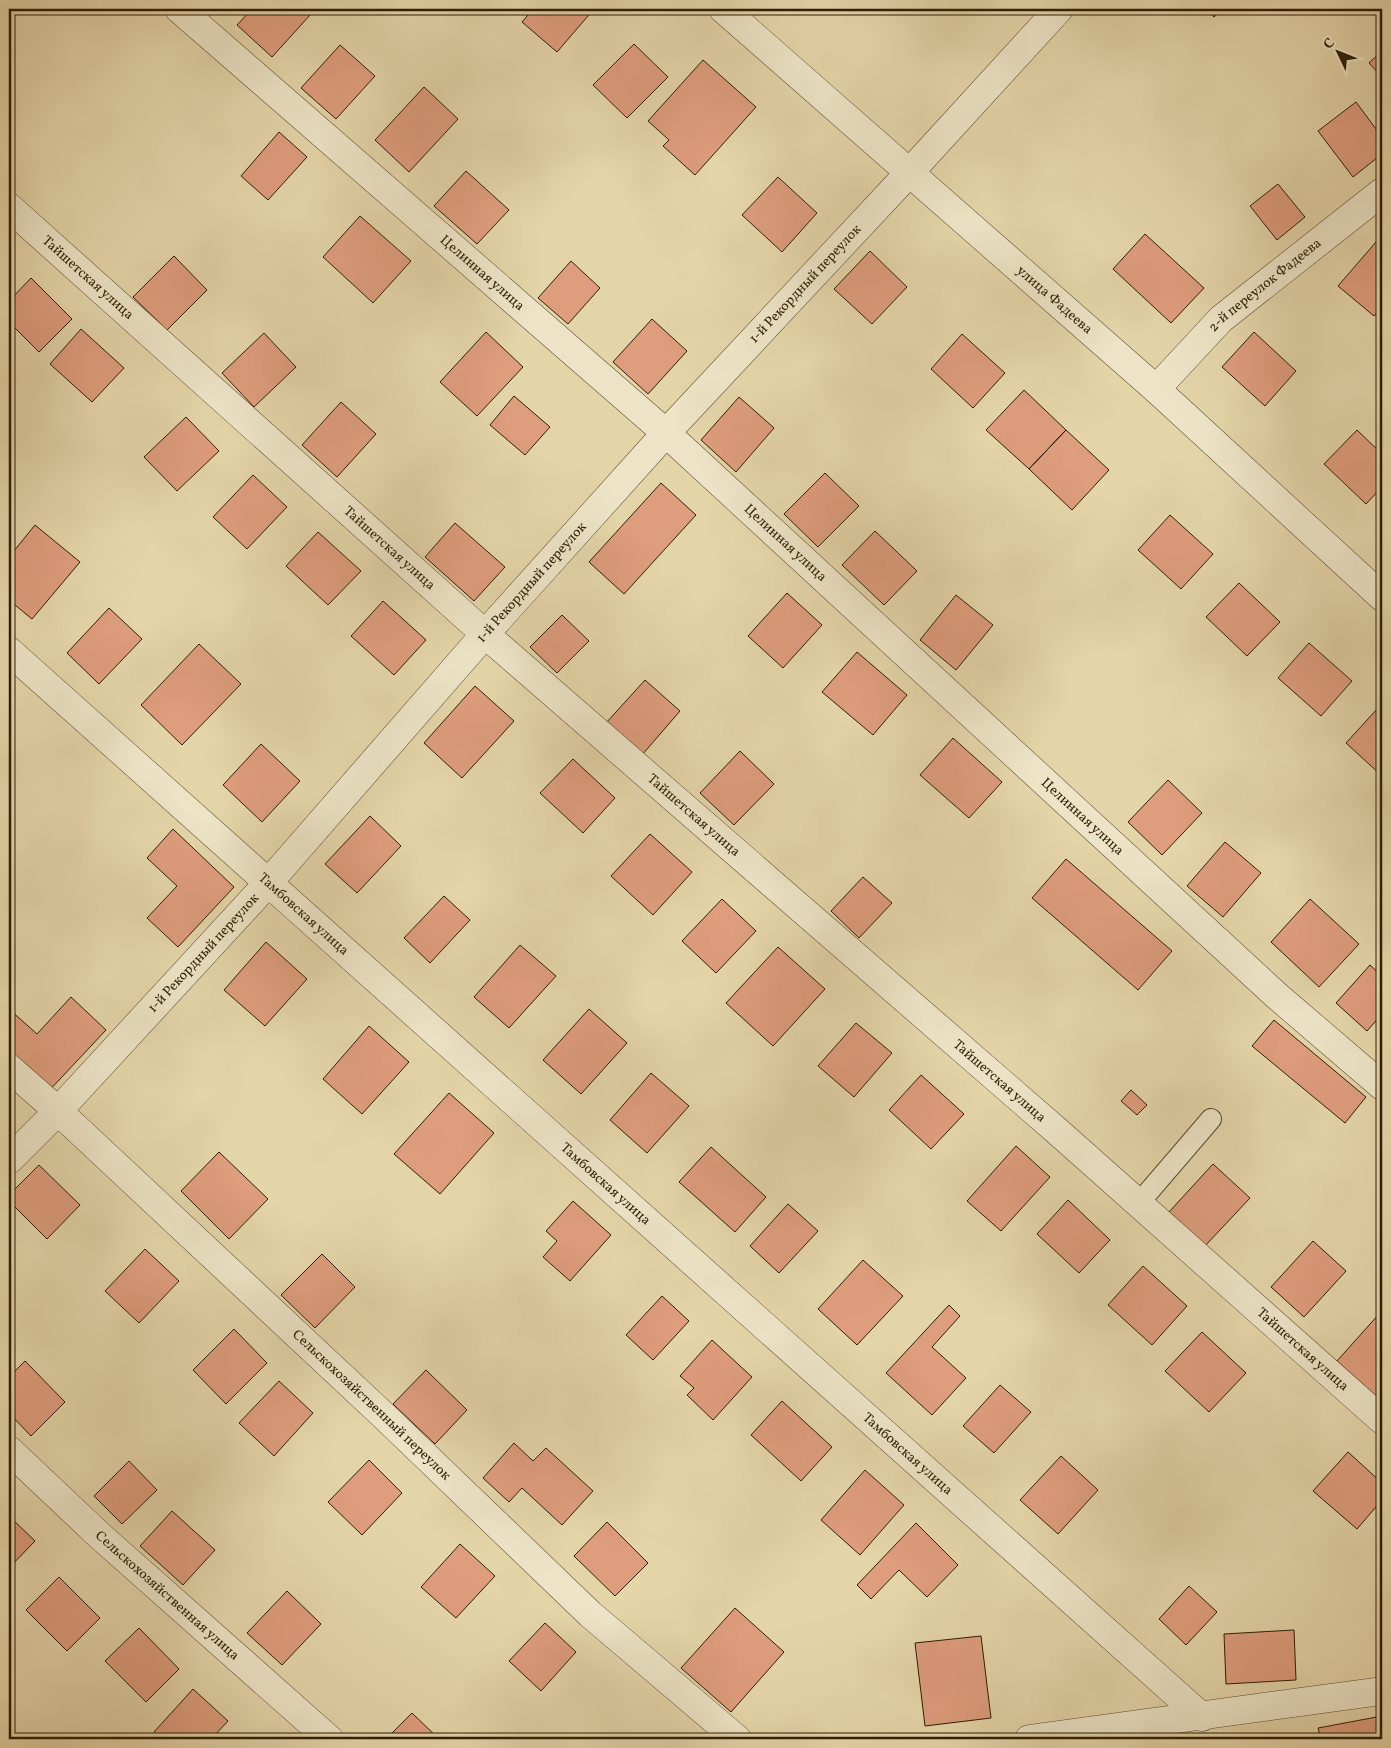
<svg xmlns="http://www.w3.org/2000/svg" width="1391" height="1748" font-family="Vollkorn,serif">
  <style>
    .building { fill: #de9d7d; stroke: #2f1e06 }
    .lines { fill: none; stroke-linecap: round; stroke-linejoin: round }
    .service-casing { stroke: #5c4c2f; stroke-width: 22 }
    .minor-casing { stroke: #5c4c2f; stroke-width: 29 }
    .tertiary-casing { stroke: #5c4c2f; stroke-width: 29 }
    .service { stroke: #ede4c7; stroke-width: 20 }
    .minor { stroke: #ede4c7; stroke-width: 28 }
    .tertiary { stroke: #ede4c7; stroke-width: 28 }
    .labels { text-anchor: middle; dominant-baseline: central; stroke-width: 4; stroke-linejoin: round; paint-order: stroke }
    .street-label { font-size: 14px; fill: #2f1e06; stroke: #ede4c7 }
  </style>
  <rect width="100%" height="100%" fill="#e4d5a9"/>
  <filter id="stains"><feTurbulence type="fractalNoise" baseFrequency=".004" numOctaves="4"/><feColorMatrix values="0 0 0 0 .2 0 0 0 0 .09 0 0 0 0 .02 0 0 0 .5 -.17"/></filter>
  <radialGradient id="worn" r=".72"><stop offset=".6" stop-color="#630" stop-opacity="0"/><stop offset="1" stop-color="#630" stop-opacity=".3"/></radialGradient>
  <!-- building -->
  <path class="building" d="M252,9h53l6,5 -39,43 -35,-32z
    M533,9h61l-37,43 -35,-30z
    M1207,9h16l-9,8z
    M634,44l34,33 -41,41 -34,-33z
    M340,45l35,31 -39,43 -35,-31z
    M1382,51v26l-13,-14z
    M703,60l53,47 -61,68 -32,-29 6,-6 -21,-19z
    M424,87l34,32 -49,53 -34,-32z
    M1356,102l26,35v17l-29,23 -35,-46z
    M279,132l28,25 -39,43 -27,-24z
    M466,171l43,39 -32,34 -43,-38z
    M778,177l39,36 -35,39 -40,-37z
    M1278,184l27,33 -28,23 -27,-34z
    M360,216l51,45 -38,42 -50,-46z
    M1145,234l59,54 -33,35 -58,-54z
    M1376,242l6,5v60l-8,9 -36,-30z
    M870,251l37,36 -35,37 -38,-35z
    M174,256l33,34 -40,40 -34,-33z
    M571,261l29,27 -32,36 -30,-26z
    M31,278l41,41 -33,33 -30,-30v-21z
    M652,319l35,32 -39,43 -35,-32z
    M81,329l43,39 -32,34 -42,-38z
    M486,332l37,35 -46,49 -37,-34z
    M1254,332l42,39 -31,35 -43,-39z
    M264,333l32,34 -42,40 -32,-34z
    M962,334l43,39 -32,35 -42,-39z
    M1024,390l42,40 -37,39 -43,-39z
    M514,396l36,31 -25,28 -35,-30z
    M739,397l35,31 -38,44 -35,-32z
    M341,402l35,32 -39,43 -35,-32z
    M186,417l33,34 -42,40 -33,-34z
    M1066,430l43,40 -37,40 -43,-41z
    M1357,430l25,24v33l-16,17 -42,-40z
    M825,473l34,33 -41,41 -34,-33z
    M253,475l34,32 -40,42 -34,-32z
    M661,483l35,32 -72,79 -35,-32z
    M1170,515l43,39 -32,35 -43,-39z
    M455,523l50,44 -31,34 -49,-44z
    M35,525l45,37 -48,57 -23,-19v-43z
    M875,531l42,40 -33,34 -42,-40z
    M318,532l43,39 -33,34 -42,-39z
    M1239,583l41,39 -33,34 -41,-39z
    M787,593l35,32 -39,43 -35,-32z
    M956,595l37,30 -37,45 -36,-30z
    M383,601l43,39 -32,35 -43,-39z
    M109,608l33,31 -43,45 -32,-31z
    M562,615l27,26 -32,32 -27,-26z
    M1309,643l43,38 -31,35 -43,-38z
    M199,644l42,40 -59,61 -41,-40z
    M857,652l50,43 -34,40 -51,-43z
    M645,680l35,31 -38,44 -36,-32z
    M475,686l39,35 -52,57 -38,-35z
    M1378,708l4,4v64l-36,-33z
    M953,738l49,44 -33,36 -49,-43z
    M261,744l39,37 -38,41 -39,-37z
    M740,751l34,33 -40,41 -34,-32z
    M573,759l42,39 -32,35 -43,-40z
    M1168,780l34,33 -40,42 -34,-33z
    M370,816l31,30 -44,47 -32,-29z
    M173,829l61,58 -56,60 -31,-29 30,-32 -30,-28z
    M650,834l42,38 -39,43 -42,-39z
    M1225,842l36,31 -38,44 -36,-31z
    M1066,859l106,92 -34,39 -106,-92z
    M863,877l29,26 -33,35 -28,-27z
    M444,896l26,24 -40,43 -26,-25z
    M722,899l34,32 -40,42 -34,-32z
    M1310,899l49,45 -40,43 -48,-45z
    M266,942l41,37 -42,47 -41,-36z
    M520,945l36,31 -47,52 -35,-31z
    M778,947l47,42 -52,57 -47,-43z
    M1370,965l12,11v38l-15,17 -31,-28z
    M71,997l35,33 -60,64 -37,-35v-50l28,25z
    M589,1009l38,34 -46,51 -38,-34z
    M1274,1020l92,77 -21,26 -93,-77z
    M856,1023l36,30 -38,44 -36,-31z
    M369,1026l40,36 -47,52 -39,-35z
    M651,1073l38,33 -42,47 -37,-33z
    M921,1075l43,39 -33,35 -42,-39z
    M1131,1090l16,15 -10,10 -16,-14z
    M449,1093l45,40 -54,61 -46,-40z
    M1016,1146l34,31 -49,54 -34,-30z
    M711,1147l55,50 -31,35 -56,-50z
    M219,1152l49,47 -39,40 -48,-48z
    M1213,1164l37,34 -45,48 -36,-34z
    M39,1165l41,40 -33,34 -38,-38v-6z
    M1068,1200l42,40 -31,33 -42,-39z
    M573,1201l38,34 -41,46 -27,-24 14,-16 -11,-10z
    M788,1204l30,27 -39,42 -29,-27z
    M1313,1241l33,30 -42,46 -33,-30z
    M145,1249l34,32 -40,42 -34,-32z
    M322,1254l33,33 -40,41 -34,-33z
    M863,1260l40,36 -46,49 -39,-36z
    M1143,1266l44,40 -35,39 -44,-40z
    M662,1296l27,25 -36,39 -27,-25z
    M949,1305l11,11 -28,31 34,31 -34,37 -46,-42z
    M1379,1314l3,3v76l-4,5 -41,-37z
    M234,1329l33,34 -41,41 -33,-34z
    M1202,1332l44,41 -37,39 -44,-41z
    M712,1340l40,37 -39,43 -26,-25 7,-7 -14,-12z
    M25,1361l40,41 -34,34 -22,-23v-36z
    M426,1370l41,40 -32,34 -42,-40z
    M279,1381l34,32 -39,43 -35,-33z
    M1000,1385l31,27 -37,41 -31,-27z
    M782,1401l50,46 -31,34 -50,-46z
    M514,1443l19,18 13,-13 47,43 -31,34 -40,-37 -13,14 -26,-24z
    M1348,1452l34,31v17l-25,29 -44,-38z
    M1061,1456l37,34 -40,44 -38,-34z
    M369,1460l33,33 -40,42 -34,-33z
    M129,1461l28,29 -35,34 -28,-28z
    M865,1470l39,35 -44,50 -39,-35z
    M172,1511l43,39 -32,35 -43,-39z
    M9,1516l26,25 -26,27z
    M607,1522l41,41 -33,33 -41,-40z
    M916,1523l42,42 -31,32 -28,-27 -28,29 -14,-14z
    M460,1544l35,32 -39,42 -35,-31z
    M59,1577l41,41 -33,33 -41,-41z
    M1189,1586l28,26 -31,33 -27,-26z
    M287,1591l34,33 -39,41 -35,-32z
    M735,1608l49,44 -53,60 -50,-44z
    M545,1623l31,29 -35,39 -32,-30z
    M139,1628l40,41 -33,33 -41,-41z
    M1294,1630l2,50 -70,4 -2,-50z
    M981,1636l10,82 -66,8 -10,-83z
    M193,1689l35,32 -17,18h-49l-8,-7z
    M412,1713l27,26h-53z
    M1382,1716v23h-61l-3,-11z"/>
  <g class="lines">
    <!-- service casing -->
    <g class="service-casing">
      <path id="service" d="M1139,1203l72,-84"/>
    </g>
    <!-- minor casing -->
    <g class="minor-casing">
      <g id="minor">
        <path id="s1" d="M179,9l487,424 610,562 106,91"/>
        <path id="s2" d="M9,207l476,427 572,497 325,289"/>
        <path id="s3" d="M1156,389l65,-70 161,-127"/>
        <path id="s4" d="M9,651l1193,1066"/>
        <path id="s5" d="M9,1068l49,43 324,303 208,200 147,125"/>
        <path id="s6" d="M9,1160l49,-49 211,-229 216,-248 181,-201 243,-260 150,-164"/>
        <path id="s7" d="M9,1450l90,85 230,204"/>
        <path d="M1029,1739l353,-48"/>
      </g>
    </g>
    <!-- tertiary casing -->
    <g class="tertiary-casing">
      <g id="tertiary">
        <path id="s8" d="M723,9l433,380 226,208"/>
      </g>
    </g>
    <!-- service -->
    <use href="#service" class="service"/>
    <!-- minor -->
    <use href="#minor" class="minor"/>
    <!-- tertiary -->
    <use href="#tertiary" class="tertiary"/>
  </g>
  <g class="labels">
    <!-- street labels -->
    <g class="street-label">
      <text stroke="none"><textPath href="#s1" startOffset="402">Целинная улица</textPath></text>
      <text stroke="none"><textPath href="#s2" startOffset="106">Тайшетская улица</textPath></text>
      <text stroke="none"><textPath href="#s6" startOffset="1184">1-й Рекордный переулок</textPath></text>
      <text stroke="none"><textPath href="#s3" startOffset="151">2-й переулок Фадеева</textPath></text>
      <text stroke="none"><textPath href="#s8" startOffset="441">улица Фадеева</textPath></text>
      <text stroke="none"><textPath href="#s1" startOffset="808">Целинная улица</textPath></text>
      <text stroke="none"><textPath href="#s2" startOffset="511">Тайшетская улица</textPath></text>
      <text stroke="none"><textPath href="#s6" startOffset="779">1-й Рекордный переулок</textPath></text>
      <text stroke="none"><textPath href="#s2" startOffset="916">Тайшетская улица</textPath></text>
      <text stroke="none"><textPath href="#s1" startOffset="1212">Целинная улица</textPath></text>
      <text stroke="none"><textPath href="#s4" startOffset="395">Тамбовская улица</textPath></text>
      <text stroke="none"><textPath href="#s6" startOffset="284">1-й Рекордный переулок</textPath></text>
      <text stroke="none"><textPath href="#s2" startOffset="1321">Тайшетская улица</textPath></text>
      <text stroke="none"><textPath href="#s4" startOffset="800">Тамбовская улица</textPath></text>
      <text stroke="none"><textPath href="#s2" startOffset="1726">Тайшетская улица</textPath></text>
      <text stroke="none"><textPath href="#s5" startOffset="495">Сельскохозяйственный переулок</textPath></text>
      <text stroke="none"><textPath href="#s4" startOffset="1205">Тамбовская улица</textPath></text>
      <text stroke="none"><textPath href="#s7" startOffset="215">Сельскохозяйственная улица</textPath></text>
    </g>
  </g>
  <!-- margin -->
  <rect width="1391" height="1748" fill="none" stroke="#e4d5a9" stroke-width="30"/>
  <rect x="10" y="10" width="1371" height="1728" fill="none" stroke="#2f1e06" stroke-width="2.5"/>
  <rect x="15" y="15" width="1361" height="1718" fill="none" stroke="#2f1e06"/>
  <!-- north arrow -->
  <g transform="translate(1338 52) rotate(313)" stroke="#ede4c7" stroke-width="4" paint-order="stroke">
  <path d="M0-4L9 19L0 12L-9 19Z" fill="#2f1e06"/>
  <text y="-8" font-size="14" font-weight="bold" text-anchor="middle" fill="#2f1e06">С</text>
  </g>
  <rect width="100%" height="100%" filter="url(#stains)"/>
  <rect width="100%" height="100%" fill="url(#worn)"/>
</svg>
